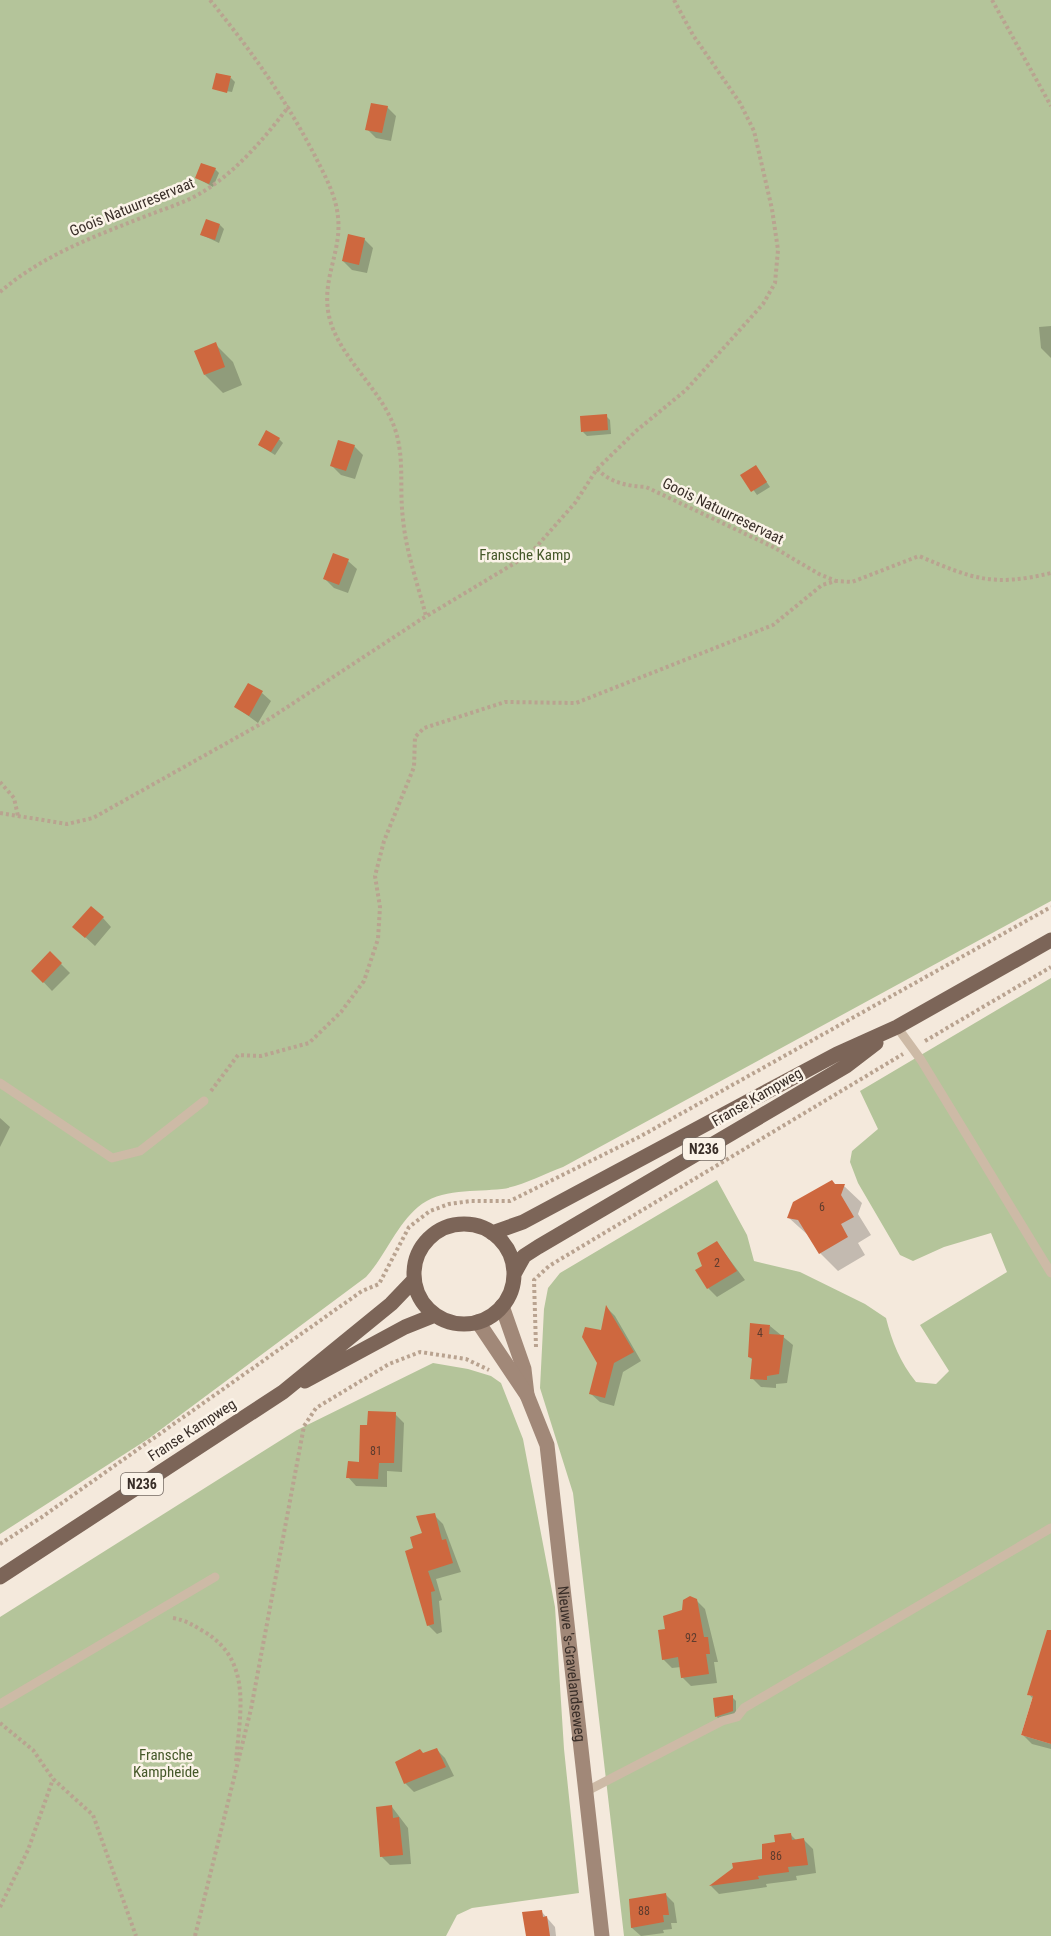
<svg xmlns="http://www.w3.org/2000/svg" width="1051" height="1936" font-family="'Roboto Condensed',sans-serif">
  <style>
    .green { fill: #b4c49a }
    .shadow { fill: #0003 }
    .building { fill: #ce683f }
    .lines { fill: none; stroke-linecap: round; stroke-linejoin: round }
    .path { stroke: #b9a390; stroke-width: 4; stroke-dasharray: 3 3; stroke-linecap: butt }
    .service { stroke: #cdbaa6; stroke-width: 9 }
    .secondary { stroke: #a18878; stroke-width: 15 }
    .primary { stroke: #7c6558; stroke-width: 15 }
    .labels { text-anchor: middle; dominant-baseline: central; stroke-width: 5; stroke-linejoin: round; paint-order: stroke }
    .number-label { font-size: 12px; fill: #5e3c2e }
    .shield { fill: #fbf3e8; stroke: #736962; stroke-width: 1.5 }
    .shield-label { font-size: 14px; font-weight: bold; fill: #392e28 }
    .street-label { font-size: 15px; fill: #392e28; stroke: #fbf3e8 }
    .park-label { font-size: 15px; fill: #46592a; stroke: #fbf3e8 }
  </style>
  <rect width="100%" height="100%" fill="#f4e9dc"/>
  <!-- green -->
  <path class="green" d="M0,0h1051v901l-488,266c-19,7 -41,19 -61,22 -26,3 -62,-1 -84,18 -23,20 -32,48 -52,70l-218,162 -148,95z
    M1051,978v682l-23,35 5,1 -12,39 30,9v192h-427l-51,-443 -33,-105 4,-79 4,-21 12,-15 157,-93 30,55 7,26 46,11 65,32 21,14c6,24 14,44 30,64l20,2 13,-13 -29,-46 87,-53 -16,-39 -47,14 -31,14 -13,-6 -42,-72 -8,-21 2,-11 26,-22 -18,-38z
    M433,1363l35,6 23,7 10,7 22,56 32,168 9,142 15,144 -107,15 -15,7 -11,21h-446v-319l297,-187z"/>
  <!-- shadow -->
  <path class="shadow" d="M231,78l4,4 -3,10 -18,-3z
    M387,107l9,9 -5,25 -15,-3 -9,-9z
    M215,169l4,4 -6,14 -16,-9z
    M220,225l4,4 -5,14 -17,-8z
    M364,239l9,9 -6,25 -15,-3 -9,-9z
    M1051,326v32l-10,-10 -2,-21z
    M215,344l18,18 9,23 -19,8 -18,-18z
    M606,416l4,4 1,14 -24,2 -4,-4z
    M279,439l4,4 -8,12 -16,-10z
    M354,446l9,9 -8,24 -14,-4 -9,-9z
    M759,471l11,16 -13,8 -14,-20z
    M348,561l9,8 -9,24 -14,-5 -9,-9z
    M262,693l9,8 -13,22 -22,-16z
    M103,918l8,9 -16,19 -12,-11z
    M50,953l20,20 -18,18 -19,-20z
    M0,1118l10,9 -10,20z
    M836,1185l8,1 18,17 -4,11 13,21 -13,8 7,12 -27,16 -18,-18 -11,-17 -20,-18z
    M717,1243l28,37 -28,17 -9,-9z
    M607,1308l8,8 26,45 -18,11 -9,34 -14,-4 -9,-8 8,-31z
    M770,1326l23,19 -6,38 -11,1v4l-15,-1 -9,-9 1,-18 -4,-3z
    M395,1414l9,9 -2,49 -15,-1v16l-31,-1 -8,-9 12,-13 8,-37z
    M434,1515l9,9 18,48 -25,7 6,21 -3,1 3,31 -5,2 -9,-9 -13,-76z
    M696,1600l9,9 13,53h-4l3,21 -26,3 -9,-9 -1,-10 -9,1 -9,-9 3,-29z
    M1051,1662v87l-19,-5 -9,-9 10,-36 -4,-5z
    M732,1697l4,4v14l-16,5 -4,-4z
    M437,1750l8,8 9,18 -40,16 -9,-9 19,-29z
    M392,1807l16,21 3,36 -21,1 -8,-8z
    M791,1835l6,6 7,-1 9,9 3,24 -20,3 1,4 -31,4 1,3 -48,7 -8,-8 23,-18 30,-8 13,-17z
    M666,1895l8,8 3,20h-6l1,6 -9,1 1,3 -23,3 -9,-8 -1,-28z
    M541,1911l14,16 1,9h-29z"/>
  <!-- building -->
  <path class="building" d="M216,73l15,3 -4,17 -15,-4z
    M371,103l17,3 -6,27 -17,-3z
    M201,163l15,5 -7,16 -14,-6z
    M206,219l14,5 -5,16 -15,-5z
    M348,234l17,4 -6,27 -17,-4z
    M216,342l9,25 -21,8 -10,-24z
    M607,414l1,16 -27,2 -1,-16z
    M266,430l14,8 -9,14 -13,-7z
    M338,440l17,5 -9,26 -16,-5z
    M756,465l11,17 -16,10 -11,-17z
    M333,553l16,6 -10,26 -16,-6z
    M248,683l15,8 -14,25 -15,-9z
    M91,906l13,11 -19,21 -13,-11z
    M50,951l12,12 -19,20 -12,-12z
    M832,1180l3,4h10l-4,11 13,22 -13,7 7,13 -29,17 -21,-34 -11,-2 6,-16z
    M717,1241l20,30 -30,18 -12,-19 7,-4 -5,-13z
    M606,1305l28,47 -20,11 -9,35 -16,-4 8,-31 -15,-26 3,-10 16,3z
    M750,1323l20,2 -1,9 15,1 -5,39 -12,2v4l-17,-1 2,-21 -4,-1z
    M368,1411l28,1 -2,51h-15l-1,16 -32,-1 2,-17 11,1 1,-37h7z
    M435,1513l7,27 4,-1 7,24 -25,8 7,20 -4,1 3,32 -7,2 -22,-75 8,-3 -3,-11 12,-4 -6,-17z
    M690,1596l7,3 7,38h4l2,17h-4l3,20 -28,4 -3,-21 -16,3 -4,-30 7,-1 -2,-13 19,-6 1,-10z
    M1047,1630h4v114l-30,-9 12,-39 -6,-1z
    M733,1695v16l-18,6 -2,-19z
    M437,1748l9,19 -42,17 -9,-22 25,-13 3,4z
    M392,1805l1,13 6,-1 4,38 -23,2 -4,-50z
    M791,1833l1,7 12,-2 4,27 -20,2 1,5 -31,4 1,3 -50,7 24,-18 -1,-5 30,-4v-15l13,-2 -1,-7z
    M666,1893l3,22h-6l1,7 -33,6 -2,-29z
    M542,1910l1,7 4,-1 3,20h-24l-4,-24z"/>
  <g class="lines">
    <!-- path -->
    <path class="path" d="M210,0c42,52 73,95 104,154 10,20 22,41 24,63 4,35 -17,62 -9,99 9,41 52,72 66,113 10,30 4,59 8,90 3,33 15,66 23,97
      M992,0l59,106
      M0,292c43,-37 93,-55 146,-76 18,-7 38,-13 55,-23 35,-21 63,-54 88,-87
      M597,469c14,14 30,17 49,18l127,60 46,27 17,7
      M0,782l14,16 4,18
      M0,813l67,11 26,-6 173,-97 154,-101 110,-66 45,-51 22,-34 39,-38 50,-41 77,-86 12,-21 3,-33 -6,-41 -18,-78 -14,-28 -47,-68 -19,-35
      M925,1041l126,-74
      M211,1091l27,-36 23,1 48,-13 32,-31 23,-31 14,-42 2,-32 -5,-31 9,-35 30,-74 1,-30 9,-9 81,-26 71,1 197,-78 49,-40 14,-4 16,1 67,-26c54,23 74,31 132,17
      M536,1347l-2,-67 15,-14 354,-212
      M0,1544l42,-27 320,-226 17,-7 30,-57 21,-16 19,-7 22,-3h39l131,-65 410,-229
      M173,1618c12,2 20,7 30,13 50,29 37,81 33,130
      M0,1723l33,27 20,29 40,36 43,121
      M0,1907l28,-57 25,-71
      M195,1936l56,-227 53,-283 12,-18 73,-44 31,-12 46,7 23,11"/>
    <!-- service -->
    <path class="service" d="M897,1027l24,33 130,213
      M0,1083l112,75 28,-7 64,-50
      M0,1704l215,-127
      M585,1792l137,-71 15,-4 7,-9 307,-180"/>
    <!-- secondary -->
    <g class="secondary">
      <path d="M502,1306l22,63 3,26"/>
      <path id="s1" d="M478,1322l49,73 20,50 55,491"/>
    </g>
    <!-- primary -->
    <path class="primary" d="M414 1274a50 50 0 1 1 100 0a50 50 0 1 1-100 0Z
      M492,1233l31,-11 314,-168 60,-27 154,-87
      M514,1274l10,-18 14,-9 308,-181 30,-23
      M305,1381l100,-54 30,-12
      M0,1577l283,-185 108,-88 23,-24"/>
  </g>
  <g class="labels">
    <!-- number labels -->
    <g class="number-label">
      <text x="822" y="1207">6</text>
      <text x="717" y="1263">2</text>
      <text x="760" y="1333">4</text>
      <text x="376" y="1451">81</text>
      <text x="691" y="1638">92</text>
      <text x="776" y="1856">86</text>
      <text x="644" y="1911">88</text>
    </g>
    <!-- shield labels -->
    <g class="shield">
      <rect x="683" y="1138" width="42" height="22" rx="4.5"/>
      <rect x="121" y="1473" width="42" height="22" rx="4.5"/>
    </g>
    <g class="shield-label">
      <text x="704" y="1149">N236</text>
      <text x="142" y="1484">N236</text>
    </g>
    <!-- street labels -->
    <g class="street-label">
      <text transform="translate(132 207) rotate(-22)">Goois Natuurreservaat</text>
      <text transform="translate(723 511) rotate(26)">Goois Natuurreservaat</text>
      <text transform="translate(757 1097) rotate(-30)">Franse Kampweg</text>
      <text transform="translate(192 1430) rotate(-33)">Franse Kampweg</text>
      <text stroke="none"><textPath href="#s1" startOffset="362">Nieuwe 's-Gravelandseweg</textPath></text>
    </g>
    <!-- park labels -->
    <g class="park-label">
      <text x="525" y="555">Fransche Kamp</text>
      <text x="166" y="1755">Fransche<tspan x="166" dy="17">Kampheide</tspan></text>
    </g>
  </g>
</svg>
